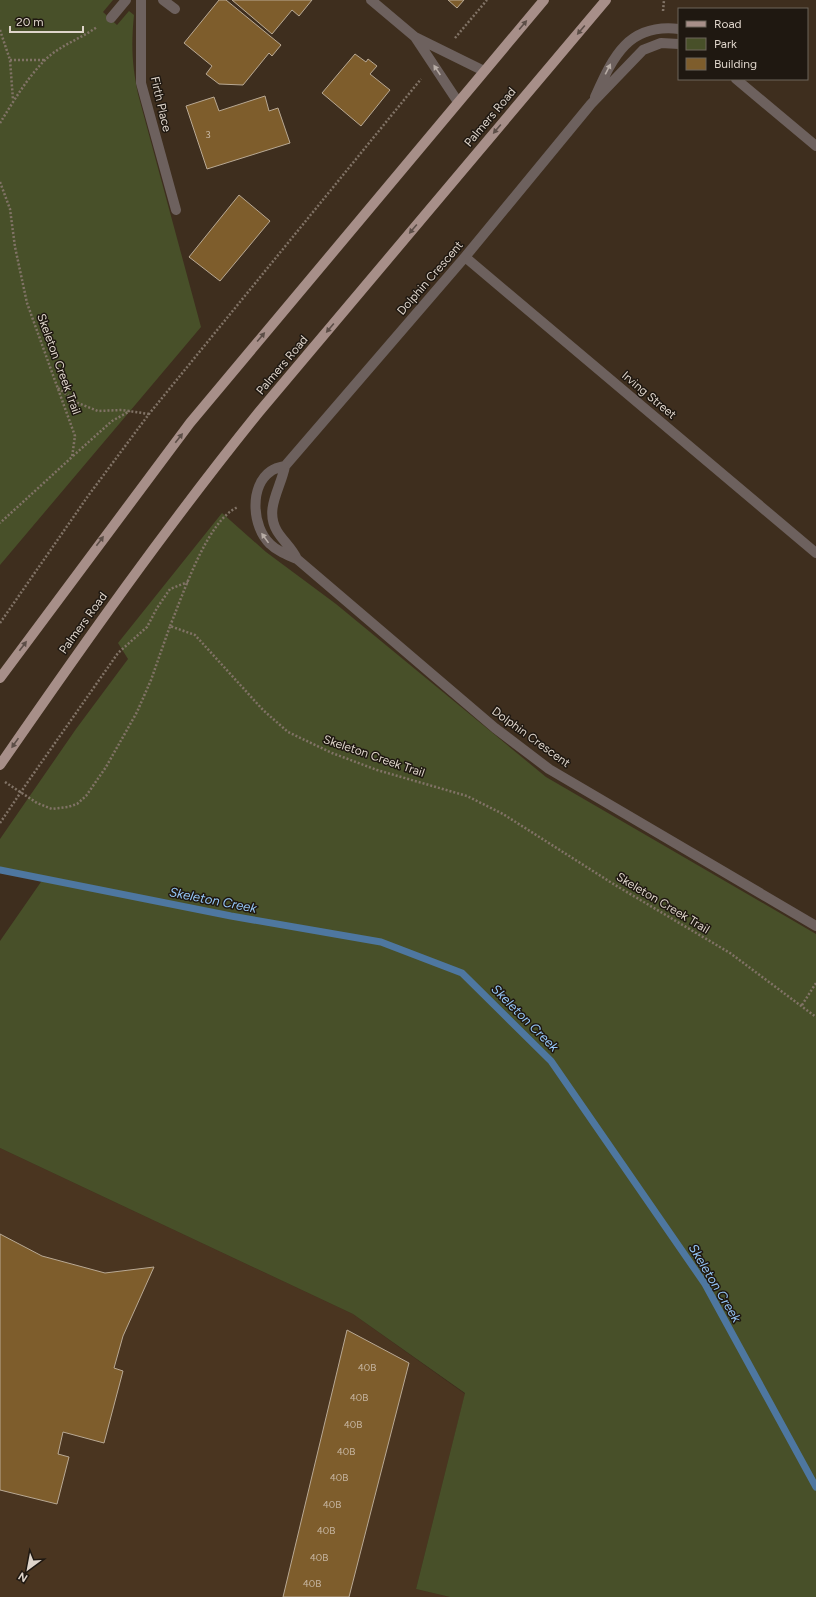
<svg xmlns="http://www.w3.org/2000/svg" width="816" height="1597" font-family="Figtree,sans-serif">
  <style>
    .built { fill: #4a3520 }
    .green { fill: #485029 }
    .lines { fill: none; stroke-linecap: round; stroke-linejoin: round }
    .stream { stroke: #4e77a0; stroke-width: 7 }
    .building { fill: #7e5d2c; stroke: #b9a994 }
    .path { stroke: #817366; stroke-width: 2.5; stroke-dasharray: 2 2; stroke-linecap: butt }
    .minor { stroke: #6d615e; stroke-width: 10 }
    .major { stroke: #a78f89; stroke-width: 10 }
    .path-bridge { stroke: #817366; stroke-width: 2.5; stroke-dasharray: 2 2; stroke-linecap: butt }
    .oneway { fill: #5c4e47 }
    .oneway2 { fill: #b7aca5 }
    .labels { text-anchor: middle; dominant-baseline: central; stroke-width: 3; stroke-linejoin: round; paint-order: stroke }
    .number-label { font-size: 10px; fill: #c7b7a3 }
    .street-label { font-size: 12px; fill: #dfd5cb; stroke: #1f1811 }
    .water-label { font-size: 13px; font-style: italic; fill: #95c6f7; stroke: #1f1811 }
  </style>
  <rect width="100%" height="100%" fill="#3e2e1e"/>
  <!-- built -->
  <path class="built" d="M0,1148l353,166 112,80 -49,195 34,8h-450z"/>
  <!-- green -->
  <path class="green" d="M0,0h113l-10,12 14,13 12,-14 5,4c-3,30 -2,50 4,79l63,233 -201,238z
    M222,513l44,39 70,52 210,173 270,157v663h-366l-34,-8 49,-196 -112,-79 -353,-166v-207l43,-62 -43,-9v-31l76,-110 52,-70 -10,-16z"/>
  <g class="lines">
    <!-- stream -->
    <path class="stream" d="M0,870l231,46 150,26 81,31 89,88 154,223 111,203"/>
  </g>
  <!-- building -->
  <path class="building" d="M219,0h7l55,45 -9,11 -3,-3 -26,32 -24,-1 -13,-10 6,-8 -28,-23z
    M232,0h80l-13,16 -7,-6 -20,24z
    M448,0h16l-7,8z
    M355,54l11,8 2,-3 9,7 -7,8 20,16 -29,36 -39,-33z
    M265,96l4,15 9,-3 12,35 -83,26 -21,-63 28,-9 5,14z
    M239,195l31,26 -50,60 -31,-24z
    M0,1234l42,22 63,17 49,-6 -31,69 -9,32 9,3 -19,72 -41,-11 -5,22 11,3 -12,47 -57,-14z
    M347,1330l62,33 -60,234h-66z"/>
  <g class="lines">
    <!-- path -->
    <path class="path" d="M663,11l1,-11
      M0,30l10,30 3,40
      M455,38l32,-38
      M10,60h34
      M0,123c13,-21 27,-45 45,-63 14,-14 35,-21 52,-33
      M0,182l10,27 5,38 12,56 48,133 -3,21 -72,66
      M58,388l20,15 20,8 24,-1 27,4
      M73,456l39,-35 18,-10
      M0,623l88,-127 61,-82 272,-335
      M170,626c13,-31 37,-106 68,-119
      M5,782l32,21 15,6 16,-2 9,-3 9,-8 20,-29 31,-55 14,-32 19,-54 25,9 68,75 25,22 44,21 45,17 90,26 36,18 112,71 115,68 86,64
      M27,783l91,-130 29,-26 10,-19 13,-19 18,-7
      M802,1005l14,-22"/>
    <!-- minor -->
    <path class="minor" d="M141,0v83l35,127
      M163,0l12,9
      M371,0l44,37 69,34
      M111,18l15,-18
      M415,37l43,65
      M736,79l80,67
      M595,97c18,-40 33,-74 84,-68
      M465,257l351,296
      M285,466c-5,1 -10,2 -14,5 -22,15 -19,56 -1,73 7,7 17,11 27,15l198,169 54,41 267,157
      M297,559c-5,-11 -14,-18 -20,-28 -13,-22 4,-43 8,-65l180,-209 126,-153 52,-54 18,-7 18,1"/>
    <!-- major -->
    <path class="major" d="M0,678l190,-255 354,-423
      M0,765c83,-120 167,-239 259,-353l347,-412"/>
    <!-- path-bridge -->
    <path class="path-bridge" d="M0,823l27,-40"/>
  </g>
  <!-- one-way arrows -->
  <defs><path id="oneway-solid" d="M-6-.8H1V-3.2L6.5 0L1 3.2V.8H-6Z"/></defs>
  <g class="oneway">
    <use href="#oneway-solid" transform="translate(523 25) rotate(-50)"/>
    <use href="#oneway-solid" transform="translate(581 30) rotate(130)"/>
    <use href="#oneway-solid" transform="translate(497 129) rotate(130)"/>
    <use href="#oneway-solid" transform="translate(413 229) rotate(130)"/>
    <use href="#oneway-solid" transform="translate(330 328) rotate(130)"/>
    <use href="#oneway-solid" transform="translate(261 337) rotate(-50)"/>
    <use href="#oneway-solid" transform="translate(179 438) rotate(-52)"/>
    <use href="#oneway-solid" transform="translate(100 541) rotate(-53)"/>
    <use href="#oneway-solid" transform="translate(23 646) rotate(-53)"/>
    <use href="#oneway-solid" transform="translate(15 743) rotate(125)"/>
  </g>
  <g class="oneway2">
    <use href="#oneway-solid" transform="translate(608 69) rotate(-63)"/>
    <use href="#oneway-solid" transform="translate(437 70) rotate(-124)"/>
    <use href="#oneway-solid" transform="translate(265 538) rotate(-126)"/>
  </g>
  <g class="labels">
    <!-- number labels -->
    <g class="number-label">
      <text x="208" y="134">3</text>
      <text x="367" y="1367">40B</text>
      <text x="359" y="1397">40B</text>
      <text x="353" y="1424">40B</text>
      <text x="346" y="1451">40B</text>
      <text x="339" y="1477">40B</text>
      <text x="332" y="1504">40B</text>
      <text x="326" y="1530">40B</text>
      <text x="319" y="1557">40B</text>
      <text x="312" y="1583">40B</text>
    </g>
    <!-- street labels -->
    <g class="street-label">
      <text transform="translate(161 104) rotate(77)">Firth Place</text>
      <text transform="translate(490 117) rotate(-50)">Palmers Road</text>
      <text transform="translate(430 278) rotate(-49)">Dolphin Crescent</text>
      <text transform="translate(59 364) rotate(70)">Skeleton Creek Trail</text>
      <text transform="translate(282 365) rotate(-50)">Palmers Road</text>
      <text transform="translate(649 395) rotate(40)">Irving Street</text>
      <text transform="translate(83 623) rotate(-54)">Palmers Road</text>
      <text transform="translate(531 737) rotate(36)">Dolphin Crescent</text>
      <text transform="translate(374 756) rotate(19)">Skeleton Creek Trail</text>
      <text transform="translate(663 903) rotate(31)">Skeleton Creek Trail</text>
    </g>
    <!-- water labels -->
    <g class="water-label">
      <text transform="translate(213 900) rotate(11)">Skeleton Creek</text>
      <text transform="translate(525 1018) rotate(45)">Skeleton Creek</text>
      <text transform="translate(715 1283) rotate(59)">Skeleton Creek</text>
    </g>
  </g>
  <!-- legend -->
  <rect x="678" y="8" width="130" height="72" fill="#1f1811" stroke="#6c645b"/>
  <rect x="686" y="21" width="20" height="6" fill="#a78f89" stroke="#6c645b"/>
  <text x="714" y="28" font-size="12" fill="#dfd5cb">Road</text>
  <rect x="686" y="38" width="20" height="12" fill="#485029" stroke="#6c645b"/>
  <text x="714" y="48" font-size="12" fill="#dfd5cb">Park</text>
  <rect x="686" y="58" width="20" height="12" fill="#7e5d2c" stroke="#6c645b"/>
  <text x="714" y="68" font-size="12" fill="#dfd5cb">Building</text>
  <!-- north arrow -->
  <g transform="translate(28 1569) rotate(212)" stroke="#1f1811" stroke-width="3" paint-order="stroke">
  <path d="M0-3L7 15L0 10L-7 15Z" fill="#dfd5cb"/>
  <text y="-6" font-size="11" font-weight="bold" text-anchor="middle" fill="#dfd5cb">N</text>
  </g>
  <!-- scale -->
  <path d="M10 26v6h73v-6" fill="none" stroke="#dfd5cb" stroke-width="2"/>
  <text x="16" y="26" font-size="12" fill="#dfd5cb" stroke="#1f1811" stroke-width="3" paint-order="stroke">20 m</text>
</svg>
